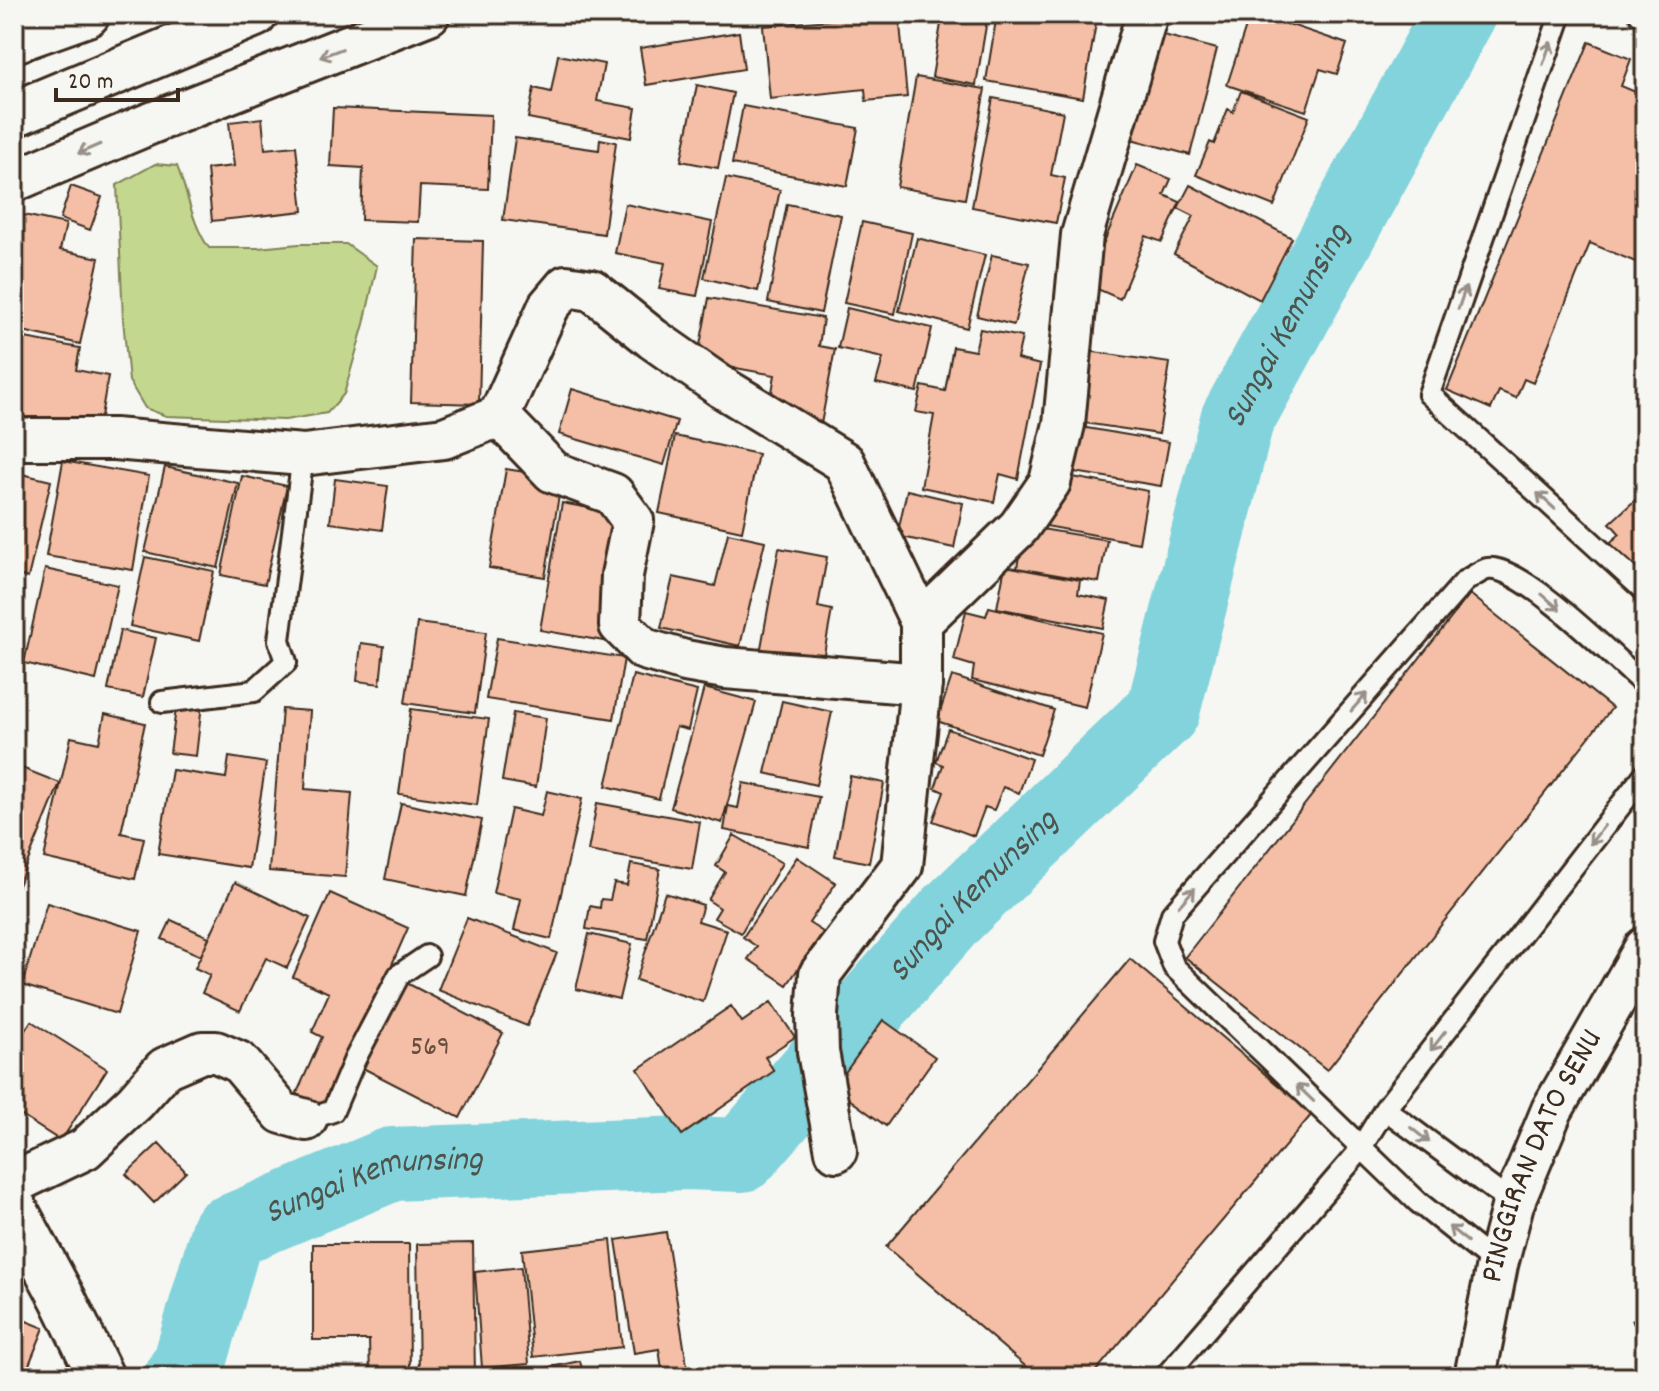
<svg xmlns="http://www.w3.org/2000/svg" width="1659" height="1391" font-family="Dekko,sans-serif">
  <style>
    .green { fill: #c3d88e; stroke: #7f8156; stroke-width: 2 }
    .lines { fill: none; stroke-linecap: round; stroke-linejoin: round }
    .river { stroke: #82d3db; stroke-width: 74 }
    .building { fill: #f4bfa6; stroke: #3b2a1e; stroke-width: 2 }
    .service-casing { stroke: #3b2a1e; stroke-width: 26 }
    .minor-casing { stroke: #3b2a1e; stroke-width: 46 }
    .tertiary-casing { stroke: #3b2a1e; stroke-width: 50 }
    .motorway-casing { stroke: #3b2a1e; stroke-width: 50 }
    .service { stroke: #f6f6f2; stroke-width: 20 }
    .minor { stroke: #f6f6f2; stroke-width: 40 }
    .tertiary { stroke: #f6f6f2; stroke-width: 44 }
    .motorway { stroke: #f6f6f2; stroke-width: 44 }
    .oneway { stroke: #989088 }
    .labels { text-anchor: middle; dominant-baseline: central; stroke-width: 7; stroke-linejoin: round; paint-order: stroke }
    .number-label { font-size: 28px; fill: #694f40 }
    .street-label { font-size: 32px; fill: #3b2a1e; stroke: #f6f6f2 }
    .water-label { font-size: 34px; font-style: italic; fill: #4d544d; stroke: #f6f6f2 }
  </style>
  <rect width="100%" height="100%" fill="#f6f6f2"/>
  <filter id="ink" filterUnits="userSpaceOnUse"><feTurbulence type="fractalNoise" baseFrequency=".0125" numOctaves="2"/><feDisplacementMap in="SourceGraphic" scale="16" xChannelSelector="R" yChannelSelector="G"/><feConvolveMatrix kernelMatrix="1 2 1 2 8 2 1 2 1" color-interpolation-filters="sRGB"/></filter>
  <g filter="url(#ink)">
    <!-- green -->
    <path class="green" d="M155,164l22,2c11,28 15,58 32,82h49l41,-4h47l31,22 -13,58 -20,70 -17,19 -42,7 -119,-4 -21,-8 -16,-27 -6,-62 -6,-134z"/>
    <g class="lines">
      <!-- river -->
      <path class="river" id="s1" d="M181,1377l9,-15 37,-129 165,-69 294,-11 56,2 209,-240 212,-204 74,-291 222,-406"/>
    </g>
    <!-- building -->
    <path class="building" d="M850,14h49l8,83 -41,4 -1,-12 -95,10 -7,-73 88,-8z
      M965,14h23l-12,71 -44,-8 10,-59 21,4z
      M997,14h47l52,9 -13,75 -97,-17z
      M1250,14h9l88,30 -10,30 -17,-5 -14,42 -79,-26z
      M739,32l5,37 -98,16 -6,-37z
      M1152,32l65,17 -27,106 -66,-18z
      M1589,42l42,17 -10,27 24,10v170l-55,-23 -57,140 -9,-4 -8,19 -17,-7 -8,18 -44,-19z
      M558,55l46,9 -7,37 39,7 -5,30 -103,-20 6,-30 17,4z
      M916,77l69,12 -20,110 -68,-12z
      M697,85l36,8 -15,75 -37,-7z
      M1241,91l68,26 -35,89 -78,-31 14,-33 4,2 14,-35 5,3z
      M993,98l70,14 -12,63 14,3 -9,45 -84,-16z
      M743,106l115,22 -11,58 -115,-22z
      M333,108l158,7 -3,74 -68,-3 -2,36 -57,-2 2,-52 -33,-2z
      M262,118l3,31 31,-3 7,65 -91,10 -5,-52 27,-3 -5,-44z
      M515,138l84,12 1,-11 16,3 -12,92 -101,-14z
      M1137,165l34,14 -7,16 16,7 -18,40 -16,-6 -26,63 -34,-15z
      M726,178l54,12 -22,101 -54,-13z
      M1190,185l102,53 -32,62 -86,-46 20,-38 -16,-8z
      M71,186l31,11 -12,33 -30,-11z
      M625,204l87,18 -15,74 -38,-7 6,-26 -50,-10z
      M787,204l54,11 -20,98 -53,-11z
      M24,215l42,9 -6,26 39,8 -19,86 -66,-15v-68z
      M862,222l50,11 -17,81 -51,-11z
      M917,238l68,17 -18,73 -68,-17z
      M416,239l67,2 -4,163 -68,-2z
      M992,255l37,8 -15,62 -37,-9z
      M709,298l114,20 -4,28 16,3 -14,75 -53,-9 7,-40 -78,-14z
      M847,308l85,20 -15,64 -41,-9 7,-25 -45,-10z
      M980,329l42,8 -5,22 23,6 -22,114 -18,-5 -6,28 -73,-15 13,-72 -18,-3 6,-26 23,5 8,-44 22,4z
      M14,336l66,12 -4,22 32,6 -10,58 -84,-15z
      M1087,351l83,12 -11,71 -82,-12z
      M572,389l105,32 -13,44 -105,-31z
      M1069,425l100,17 -8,44 -99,-16z
      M675,436l83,18 -16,77 -83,-18z
      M63,461l86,15 -16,94 -87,-14z
      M165,467l73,16 -20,85 -73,-16z
      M506,469l56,9 -17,99 -56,-9z
      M14,472l37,9 -23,97 -14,-4z
      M1057,474l91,17 -9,52 -93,-17z
      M242,476l45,10 -22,98 -44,-9z
      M335,479l53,7 -6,44 -52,-7z
      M907,490l56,13 -9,45 -57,-12z
      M1645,491v95l-39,-40 14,-12 -10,-11z
      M562,503l65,12 -23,126 -64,-11z
      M1024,526l83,14 -8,42 -82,-14z
      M728,533l37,8 -25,105 -79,-18 12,-51 42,9z
      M779,548l48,9 -9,50 14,3 -11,60 -62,-11z
      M145,557l69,14 -15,70 -69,-15z
      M1005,566l75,14 -2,14 31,6 -6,28 -106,-20z
      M45,569l73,16 -22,95 -72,-17z
      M1470,594l142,114 -285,362 -142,-113z
      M989,607l113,26 -17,74 -113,-27 2,-14 -20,-6 12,-49 20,5z
      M417,623l69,9 -11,81 -70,-10z
      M120,630l36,8 -13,59 -35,-7z
      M497,638l127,20 -10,61 -128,-20z
      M361,643l23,3 -4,38 -23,-3z
      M633,675l64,16 -9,39 -12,-3 -17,72 -53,-13z
      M952,676l102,34 -15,45 -102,-34z
      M704,688l52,14 -34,121 -51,-15z
      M177,701l25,3 -6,52 -26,-3z
      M782,701l50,11 -16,73 -51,-12z
      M282,709l28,2 -5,78 47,4 -7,84 -76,-6z
      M411,709l78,10 -12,86 -78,-11z
      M513,713l33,5 -10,69 -34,-6z
      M105,714l40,9 -24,110 23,5 -9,41 -91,-21 27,-121 28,6z
      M948,729l83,30 -12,34 -16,-6 -9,23 -9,-3 -11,29 -41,-15 11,-29 -9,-4 8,-23 -7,-3z
      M229,757l37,6 -17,105 -91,-14 14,-84 54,8z
      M14,765l46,18 -44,107 -2,-1z
      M850,776l34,7 -15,80 -34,-7z
      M743,783l76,14 -10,50 -85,-17 4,-24 10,2z
      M547,791l35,8 -31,140 -37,-9 7,-31 -28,-6 18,-84 30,7z
      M401,803l81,17 -16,76 -81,-17z
      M597,803l103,19 -8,47 -104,-18z
      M734,835l48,28 -41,70 -27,-15 6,-10 -12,-8 17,-28 -9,-6z
      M797,857l39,26 -27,40 14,9 -36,53 -39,-26 9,-12 -14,-10z
      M631,864l29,5 -13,70 -61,-10 4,-23 10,2 1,-9 9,1 4,-17 13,2z
      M235,882l75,36 -23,50 -21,-10 -26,53 -38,-18 8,-18 -15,-7z
      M330,893l78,35 -80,182 -32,-15 26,-58 -10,-5 17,-39 -36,-16z
      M665,893l38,12 -5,16 29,9 -24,72 -67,-22z
      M47,903l94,28 -24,83 -95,-29z
      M467,918l90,35 -30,73 -89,-36z
      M171,920l38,17 -8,19 -39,-17z
      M589,934l43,10 -13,55 -43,-10z
      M1130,959l182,155 -221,263h-53l-152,-130z
      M401,980l102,53 -43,85 -103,-53z
      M771,1002l24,35 -30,20 9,14 -92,64 -44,-66 93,-63 11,16z
      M883,1020l52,37 -49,69 -52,-38z
      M31,1021l76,48 -46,72 -47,-30v-64z
      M159,1143l27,29 -32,31 -28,-29z
      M666,1232l22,140 -25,4 -4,-27 -25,4 -18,-113z
      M611,1240l11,107 -89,10 -11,-107z
      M473,1243l2,134h-56l-2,-133z
      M313,1244h96l1,133h-40l-1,-37h-56z
      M521,1267l8,97 -47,4 -7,-96z
      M1645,1312v28l-13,-19z
      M14,1316l30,12 -20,49h-10z
      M580,1361l4,16h-81z"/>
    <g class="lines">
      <!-- service casing -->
      <g class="service-casing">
        <path id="service" d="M1561,14l-132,380 216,197
          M1640,14l5,1
          M162,702l92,-11 32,-29 -7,-22 24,-185
          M1385,1109l128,95
          M306,1120l27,-9 22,-52 44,-84 28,-19
          M1497,1265l-79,-63 -244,-235 -10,-26 8,-27 293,-333c6,-3 15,-10 22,-12 34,-6 130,92 158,116
          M1165,1377l192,-223 28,-45 260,-335"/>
      </g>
      <!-- minor casing -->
      <g class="minor-casing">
        <g id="minor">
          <path d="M14,181l135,-57 280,-110"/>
          <path d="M499,416l54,56 60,22 20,27 -11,54 -2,50 24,24 41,12 40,7 196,16"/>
          <path d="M14,439h100l189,16 141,-17 55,-22 50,-110 17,-20 26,4 61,49 70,49 121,74 77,160v62l-19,182 -82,108 -3,41 1,37 18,99"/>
          <path d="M921,622l98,-95 31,-45 14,-58 18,-189 65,-221"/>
          <path d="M14,1183l71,-34 50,-47 30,-34 37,-16h14l23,10 43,51 24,7"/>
          <path id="s2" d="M1475,1377l22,-112 16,-61 39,-94 93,-162"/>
        </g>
      </g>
      <!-- tertiary casing -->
      <g class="tertiary-casing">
        <path id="tertiary" d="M14,1208l49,91 38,78"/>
      </g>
      <!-- motorway casing -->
      <g class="motorway-casing">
        <path id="motorway" d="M14,40l73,-26
          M14,114l241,-100"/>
      </g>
      <!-- service -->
      <use href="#service" class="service"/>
      <!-- minor -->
      <use href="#minor" class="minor"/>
      <!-- tertiary -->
      <use href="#tertiary" class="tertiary"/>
      <!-- motorway -->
      <use href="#motorway" class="motorway"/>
    </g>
    <!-- one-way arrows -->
    <defs><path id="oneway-shaft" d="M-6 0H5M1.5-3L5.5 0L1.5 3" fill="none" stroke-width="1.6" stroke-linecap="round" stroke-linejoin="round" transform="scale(2)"/></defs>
    <g class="oneway">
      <use href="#oneway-shaft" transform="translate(331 53) rotate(159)"/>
      <use href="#oneway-shaft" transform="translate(1547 53) rotate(-71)"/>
      <use href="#oneway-shaft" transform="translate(89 149) rotate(157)"/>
      <use href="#oneway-shaft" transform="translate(1462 298) rotate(-71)"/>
      <use href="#oneway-shaft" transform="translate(1546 501) rotate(-138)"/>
      <use href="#oneway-shaft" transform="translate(1551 602) rotate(41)"/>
      <use href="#oneway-shaft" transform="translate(1359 702) rotate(-49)"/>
      <use href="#oneway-shaft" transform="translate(1597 835) rotate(128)"/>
      <use href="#oneway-shaft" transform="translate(1187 897) rotate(-49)"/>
      <use href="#oneway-shaft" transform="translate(1438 1041) rotate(128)"/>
      <use href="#oneway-shaft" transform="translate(1305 1093) rotate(-136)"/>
      <use href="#oneway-shaft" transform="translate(1420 1135) rotate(38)"/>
      <use href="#oneway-shaft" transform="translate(1458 1234) rotate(-141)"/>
    </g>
  </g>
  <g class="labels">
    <!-- number labels -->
    <g class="number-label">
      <text x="430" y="1049">569</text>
    </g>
    <!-- street labels -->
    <g class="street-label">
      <text stroke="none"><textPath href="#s2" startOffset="232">PINGGIRAN DATO SENU</textPath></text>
    </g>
    <!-- water labels -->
    <g class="water-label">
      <text stroke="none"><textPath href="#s1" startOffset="1700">Sungai Kemunsing</textPath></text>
      <text stroke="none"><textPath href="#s1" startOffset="1028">Sungai Kemunsing</textPath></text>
      <text stroke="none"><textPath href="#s1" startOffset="308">Sungai Kemunsing</textPath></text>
    </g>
  </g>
  <!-- margin -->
  <rect width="1659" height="1391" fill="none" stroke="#f6f6f2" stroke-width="48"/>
  <rect x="24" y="24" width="1611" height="1343" fill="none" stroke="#3b2a1e" stroke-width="3" filter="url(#ink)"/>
  <!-- scale -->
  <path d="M56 88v12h122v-12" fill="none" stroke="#3b2a1e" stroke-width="4"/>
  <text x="68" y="88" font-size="24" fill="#3b2a1e" stroke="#f6f6f2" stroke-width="6" paint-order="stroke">20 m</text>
</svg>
